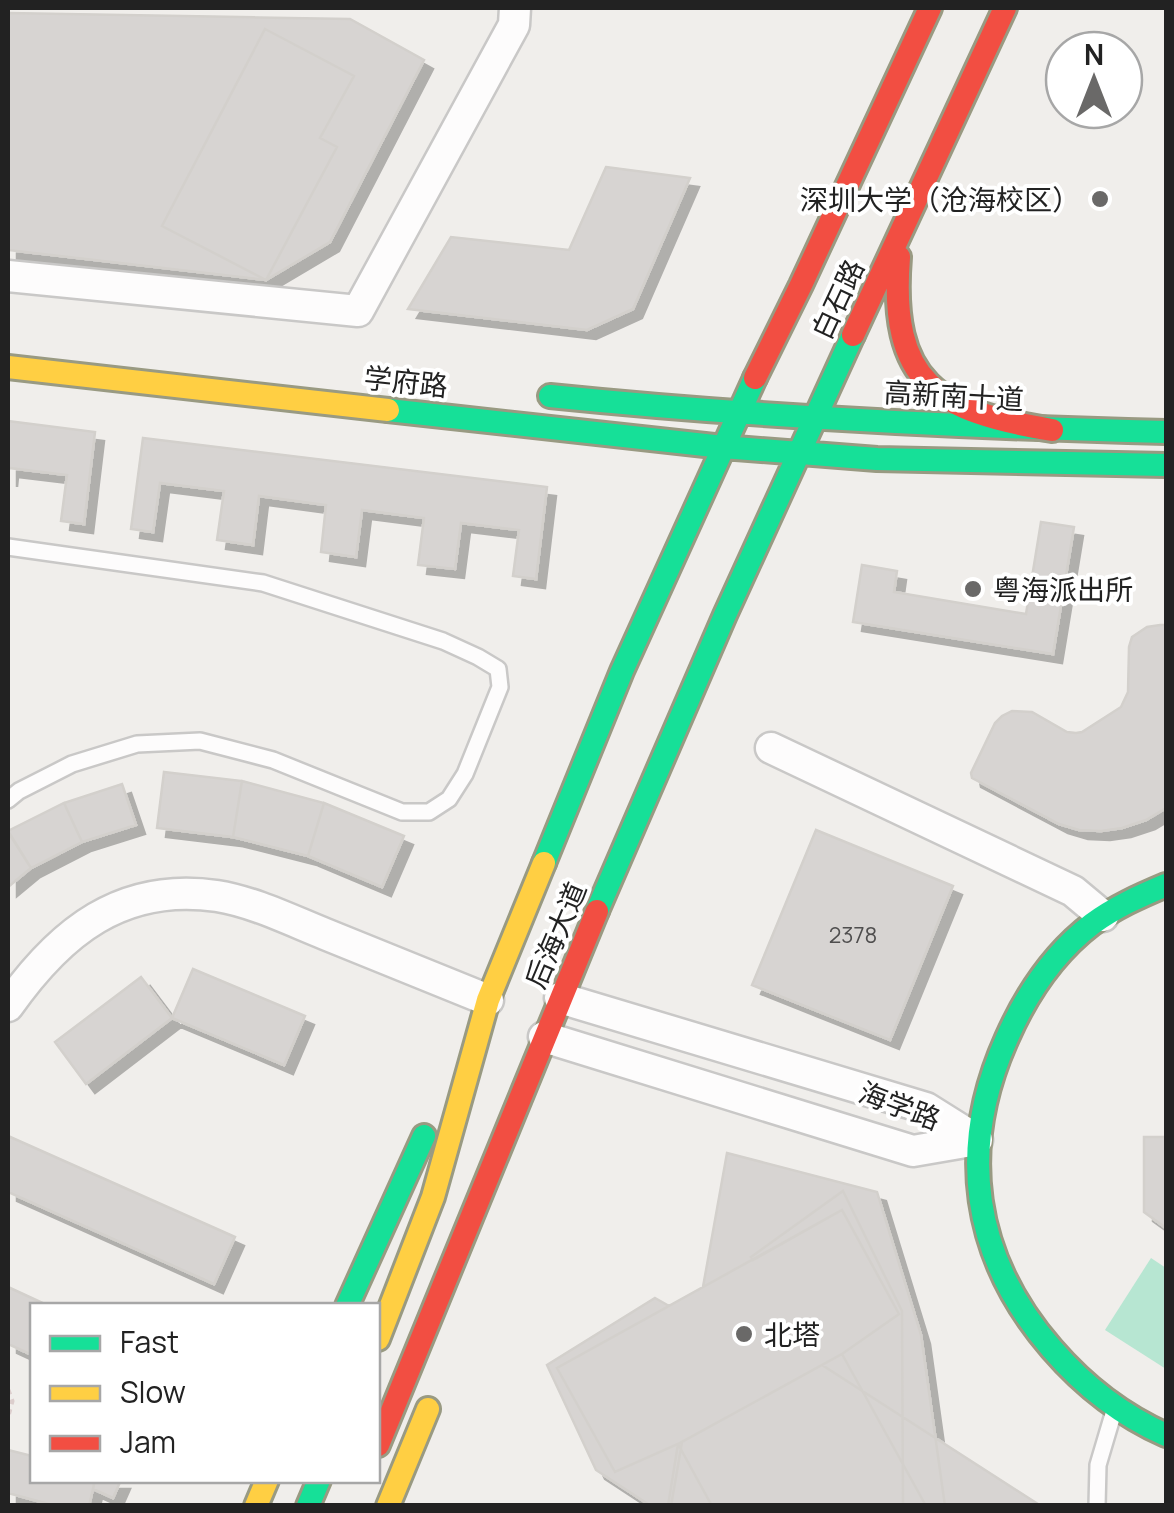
<svg xmlns="http://www.w3.org/2000/svg" width="1174" height="1513" font-family="Manrope,'Noto Sans SC',sans-serif">
  <style>
    .pitch { fill: #b7e6d2 }
    .building { fill: #d7d4d2; stroke: #d3d0cc; stroke-width: 2.5; filter: url(#shadow) }
    .lines { fill: none; stroke-linecap: round; stroke-linejoin: round }
    .lane-casing { stroke: #c9c8c7; stroke-width: 20 }
    .street-casing { stroke: #c9c8c7; stroke-width: 35 }
    .fast-casing { stroke: #999a82; stroke-width: 28 }
    .slow-casing { stroke: #999a82; stroke-width: 28 }
    .jam-casing { stroke: #999a82; stroke-width: 28 }
    .path { stroke: #dccecd; stroke-width: 5; stroke-dasharray: 5 5; stroke-linecap: butt }
    .lane { stroke: #fdfcfc; stroke-width: 15 }
    .street { stroke: #fdfcfc; stroke-width: 30 }
    .fast { stroke: #16e098; stroke-width: 22 }
    .slow { stroke: #ffcf43; stroke-width: 22 }
    .jam { stroke: #f24e42; stroke-width: 22 }
    .poi-dot { fill: #6a6968; stroke: #fff; stroke-width: 4 }
    .labels { text-anchor: middle; dominant-baseline: central; stroke-width: 8; stroke-linejoin: round; paint-order: stroke }
    .number-label { font-size: 22px; fill: #4f4e4e }
    .poi-label { font-size: 28px; fill: #222; stroke: #fff; text-anchor: start }
    .street-label { font-size: 28px; fill: #222; stroke: #fff }
  </style>
  <defs>
    <filter id="shadow"><feDropShadow dx="9" dy="9" stdDeviation="0" flood-color="#0004"/></filter>
  </defs>
  <rect width="100%" height="100%" fill="#f0eeeb"/>
  <!-- pitch -->
  <path class="pitch" d="M1151,1258l15,10v101l-61,-39z"/>
  <!-- building -->
  <path class="building" d="M8,13l342,6 74,41 -94,182 -64,38 -258,-30z
    M265,29l89,47 -34,62 17,9 -71,133 -104,-54z
    M606,167l84,11 -57,131 -46,21 -179,-21 43,-72 118,13z
    M8,421l87,11 -11,92 -23,-3 6,-46 -58,-7 -1,10z
    M143,438l404,49 -11,92 -23,-3 6,-46 -58,-7 -6,46 -37,-4 6,-47 -62,-8 -6,47 -35,-5 5,-47 -67,-9 -6,49 -36,-5 7,-49 -64,-8 -7,49 -22,-3z
    M1041,522l33,5 -21,127 -200,-32 9,-57 35,6 -3,21 132,22z
    M1160,625h6v183l-20,12 -24,8 -21,3 -22,-1 -20,-6 -87,-46 -1,-5 24,-50 7,-7 10,-5 20,1 35,20 9,1 6,-1 39,-25 7,-15 1,-45 3,-10 15,-10z
    M164,772l78,9 -9,56 -76,-9z
    M242,781l82,22 -16,53 -75,-19z
    M122,784l14,41 -54,17 -18,-39z
    M64,803l18,39 -51,26 -23,-37z
    M324,803l80,33 -22,51 -74,-31z
    M816,830l137,56 -63,154 -138,-55z
    M8,832l23,36 -23,19z
    M193,969l112,47 -21,49 -112,-47z
    M141,977l31,41 -86,66 -31,-42z
    M8,1136l227,101 -21,47 -206,-92z
    M1144,1137h22v91l-22,-16z
    M727,1153l150,39 44,143 24,171h-277l10,-62 164,-90 57,-40 -57,-104 -139,77z
    M843,1191l59,120 1,195h-232l11,-64 160,-88 57,-40 -57,-104 -89,50 -2,-3z
    M842,1210l57,104 -57,40 -164,90 -63,28 -58,-104z
    M8,1287l41,19h-17v49l-24,-11z
    M655,1298l14,8 -112,62 58,104 63,-28 144,-79 219,141h-390l-55,-36 -49,-105z
    M842,1354l84,152h-214l-34,-62z
    M8,1450l24,6v24h63l-6,26h-33l-48,-13z
    M95,1480h26l-8,18 -20,-9z"/>
  <g class="lines">
    <!-- lane casing -->
    <g class="lane-casing">
      <path id="lane" d="M8,547l255,36 180,58 35,16 20,12 2,18 -35,87 -16,25 -20,13h-27l-129,-52 -73,-19 -63,3 -65,20 -53,27 -11,9
        M1097,1506l1,-41 16,-54"/>
    </g>
    <!-- street casing -->
    <g class="street-casing">
      <path id="street" d="M8,276l350,35 156,-286 1,-17
        M771,748l302,143 30,25
        M560,998l366,110 51,32
        M8,1006c52,-74 114,-124 209,-110 37,6 73,24 108,38 54,22 108,44 163,66
        M544,1037l369,114 64,-11"/>
    </g>
    <!-- fast casing -->
    <g class="fast-casing">
      <path id="fast" d="M550,396c205,21 410,31 616,36
        M388,410l335,37 154,12 289,6
        M544,863l78,-192 133,-293
        M1166,885c-26,11 -51,22 -74,39 -38,29 -66,71 -85,114 -50,111 -35,219 45,311 32,37 69,66 114,86
        M597,911l128,-296 128,-280
        M347,1306l77,-170
        M308,1506l11,-26"/>
    </g>
    <!-- slow casing -->
    <g class="slow-casing">
      <path id="slow" d="M8,367l380,43
        M378,1339l55,-142 55,-197 56,-137
        M256,1506l11,-26
        M388,1506l40,-97"/>
    </g>
    <!-- jam casing -->
    <g class="jam-casing">
      <path id="jam" d="M899,257c-10,126 38,154 153,173
        M853,335l152,-327
        M755,378l46,-93 129,-277
        M378,1445l219,-534"/>
    </g>
    <!-- path -->
    <path class="path" d="M8,1390l4,11 -4,15"/>
    <!-- lane -->
    <use href="#lane" class="lane"/>
    <!-- street -->
    <use href="#street" class="street"/>
    <!-- fast -->
    <use href="#fast" class="fast"/>
    <!-- slow -->
    <use href="#slow" class="slow"/>
    <!-- jam -->
    <use href="#jam" class="jam"/>
  </g>
  <!-- markers -->
  <g class="poi-dot">
    <circle cx="1100" cy="199" r="10"/>
    <circle cx="973" cy="589" r="10"/>
    <circle cx="744" cy="1334" r="10"/>
  </g>
  <g class="labels">
    <!-- number labels -->
    <g class="number-label">
      <text x="853" y="935">2378</text>
    </g>
    <!-- poi labels -->
    <g class="poi-label">
      <text x="1080" y="199" text-anchor="end">深圳大学（沧海校区）</text>
      <text x="993" y="589">粤海派出所</text>
      <text x="764" y="1334">北塔</text>
    </g>
    <!-- street labels -->
    <g class="street-label">
      <text transform="translate(837 299) rotate(-65)">白石路</text>
      <text transform="translate(406 381) rotate(6)">学府路</text>
      <text transform="translate(954 395) rotate(3)">高新南十道</text>
      <text transform="translate(555 935) rotate(-67)">后海大道</text>
      <text transform="translate(900 1105) rotate(21)">海学路</text>
    </g>
  </g>
  <!-- border -->
  <rect width="1174" height="1513" fill="none" stroke="#222222" stroke-width="20"/>
  <!-- legend -->
  <rect x="30" y="1303" width="350" height="180" fill="#ffffff" stroke="#a7a7a7" stroke-width="2.5"/>
  <rect x="50" y="1336" width="50" height="15" fill="#16e098" stroke="#a7a7a7" stroke-width="2.5"/>
  <text x="120" y="1353" font-size="30" fill="#222222">Fast</text>
  <rect x="50" y="1386" width="50" height="15" fill="#ffcf43" stroke="#a7a7a7" stroke-width="2.5"/>
  <text x="120" y="1403" font-size="30" fill="#222222">Slow</text>
  <rect x="50" y="1436" width="50" height="15" fill="#f24e42" stroke="#a7a7a7" stroke-width="2.5"/>
  <text x="120" y="1453" font-size="30" fill="#222222">Jam</text>
  <!-- north arrow -->
  <g transform="translate(1094 80)"><circle r="48" fill="#ffffff" stroke="#a7a7a7" stroke-width="2.5"/>
  <path d="M0-8L18 38L0 25L-18 38Z" fill="#6a6968"/>
  <text y="-15" font-size="28" font-weight="bold" text-anchor="middle" fill="#222222">N</text>
  </g>
</svg>
